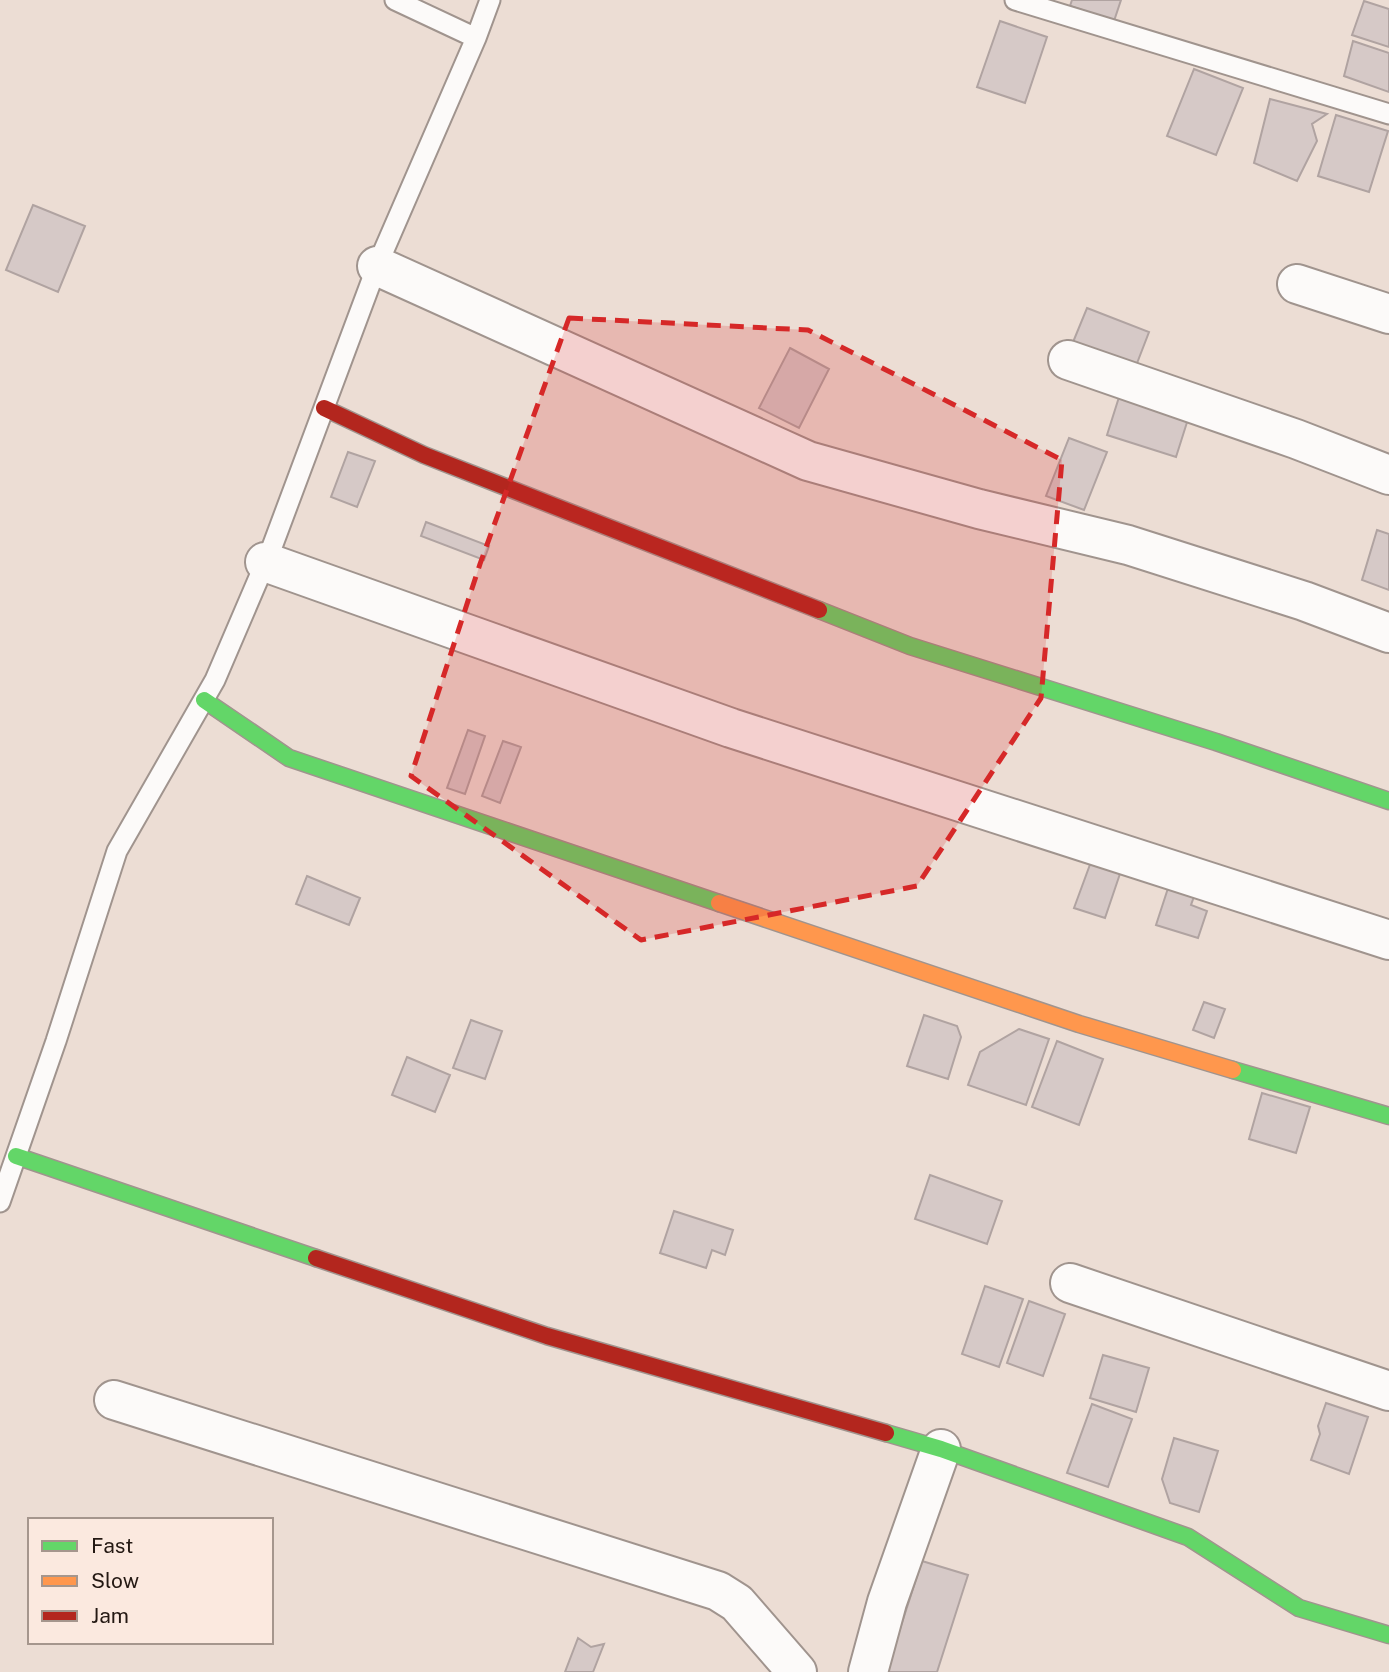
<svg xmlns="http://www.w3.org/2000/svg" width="1389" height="1672" font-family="'Public Sans',sans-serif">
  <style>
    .building { fill: #d6c9c7; stroke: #b0a3a1; stroke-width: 2 }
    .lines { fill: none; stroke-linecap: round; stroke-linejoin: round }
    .lane-casing { stroke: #a0948e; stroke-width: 23 }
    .street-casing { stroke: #a0948e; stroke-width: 42 }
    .fast-casing { stroke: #a0948e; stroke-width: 19 }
    .slow-casing { stroke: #a0948e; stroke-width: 19 }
    .jam-casing { stroke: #a0948e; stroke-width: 19 }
    .lane { stroke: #fcfaf9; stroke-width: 19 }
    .street { stroke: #fcfaf9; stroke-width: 38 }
    .fast { stroke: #63d668; stroke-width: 16 }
    .slow { stroke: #ff974d; stroke-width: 16 }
    .jam { stroke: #b3261e; stroke-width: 16 }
    .marked { fill: #d62828; fill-opacity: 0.2; stroke: #d62828; stroke-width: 5; stroke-dasharray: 14 9; stroke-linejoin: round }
  </style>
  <rect width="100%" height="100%" fill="#ecddd4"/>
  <!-- building -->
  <path class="building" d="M1072,0h49l-7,21 -44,-15z
    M1364,1l25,8v38l-37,-12z
    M1000,21l47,16 -22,66 -48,-16z
    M1353,41l36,12v39l-45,-16z
    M1194,69l49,19 -27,67 -49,-19z
    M1270,99l57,15 -15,10 5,17 -20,40 -43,-18z
    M1336,115l52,16 -19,61 -51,-16z
    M33,205l52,21 -27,66 -52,-22z
    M1087,308l62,24 -15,39 -63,-24z
    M790,348l39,21 -30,59 -40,-20z
    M1120,394l69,22 -13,41 -69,-22z
    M1069,438l38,14 -23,58 -38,-14z
    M348,452l27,9 -18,46 -26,-10z
    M426,522l63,24 -5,14 -63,-24z
    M1377,530l12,4v56l-27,-10z
    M468,730l17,6 -20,58 -18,-6z
    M503,741l18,6 -21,56 -18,-7z
    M1095,851l30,8 -20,59 -31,-10z
    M307,876l53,22 -11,27 -53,-21z
    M1171,879l26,9 -6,17 16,6 -9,27 -42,-13z
    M1204,1002l21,7 -11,29 -21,-8z
    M924,1015l33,11 4,11 -13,42 -41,-13z
    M471,1020l31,11 -17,48 -32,-11z
    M1019,1029l30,10 -23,66 -58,-20 12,-33z
    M1057,1041l46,18 -24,66 -47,-18z
    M407,1057l43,18 -15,37 -43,-17z
    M1262,1093l48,14 -14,46 -47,-14z
    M930,1175l72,26 -15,43 -72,-25z
    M674,1211l59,19 -8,25 -13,-5 -6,18 -46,-15z
    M985,1286l38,13 -24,68 -37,-13z
    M1029,1301l36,13 -22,62 -36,-13z
    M1103,1355l46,13 -13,44 -46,-14z
    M1326,1403l42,14 -19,57 -38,-14 9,-26 -2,-8z
    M1092,1404l40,15 -24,68 -41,-14z
    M1174,1438l44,13 -19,61 -29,-9 -8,-24z
    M922,1561l46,14 -31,97h-51z
    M578,1638l13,9 13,-3 -11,28h-28z"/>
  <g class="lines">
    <!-- lane casing -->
    <g class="lane-casing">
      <path id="lane" d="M395,0l81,38
        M1015,0l374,114
        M0,1202l56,-161 61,-190 98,-171 57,-133 105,-281 99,-228 14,-38"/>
    </g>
    <!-- street casing -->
    <g class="street-casing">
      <path id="street" d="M377,266l431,195 171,48 149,36 176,56 85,32
        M1297,284l92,30
        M1068,360l228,79 93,36
        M265,562l466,166 658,212
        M1070,1283l319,108
        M114,1400l604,191 19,12 60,69
        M868,1672l19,-70 54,-153"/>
    </g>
    <!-- fast casing -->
    <g class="fast-casing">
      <path id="fast" d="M819,610l91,36 306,96 173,59
        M204,700l85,58 430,145
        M1233,1070l156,46
        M16,1156l300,102
        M886,1433l55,16 247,88 111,71 90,27"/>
    </g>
    <!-- slow casing -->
    <g class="slow-casing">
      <path id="slow" d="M719,903l360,121 154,46"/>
    </g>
    <!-- jam casing -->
    <g class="jam-casing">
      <path id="jam" d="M324,408l100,47 395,155
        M316,1258l231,78 339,97"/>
    </g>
    <!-- lane -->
    <use href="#lane" class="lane"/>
    <!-- street -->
    <use href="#street" class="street"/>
    <!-- fast -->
    <use href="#fast" class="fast"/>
    <!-- slow -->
    <use href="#slow" class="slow"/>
    <!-- jam -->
    <use href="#jam" class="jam"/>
  </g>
  <!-- marked area -->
  <path class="marked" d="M569,318l239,12 254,130 -21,238 -124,188 -276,54 -230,-164 69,-212z"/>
  <!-- legend -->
  <rect x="28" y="1518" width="245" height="126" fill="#fbe9df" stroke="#a5968d" stroke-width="2"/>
  <rect x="42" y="1541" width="35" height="10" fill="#63d668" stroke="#a5968d" stroke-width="2"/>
  <text x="91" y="1553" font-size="21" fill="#241913">Fast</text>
  <rect x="42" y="1576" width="35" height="10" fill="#ff974d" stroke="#a5968d" stroke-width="2"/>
  <text x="91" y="1588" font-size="21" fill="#241913">Slow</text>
  <rect x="42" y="1611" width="35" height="10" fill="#b3261e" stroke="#a5968d" stroke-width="2"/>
  <text x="91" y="1623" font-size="21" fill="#241913">Jam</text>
</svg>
